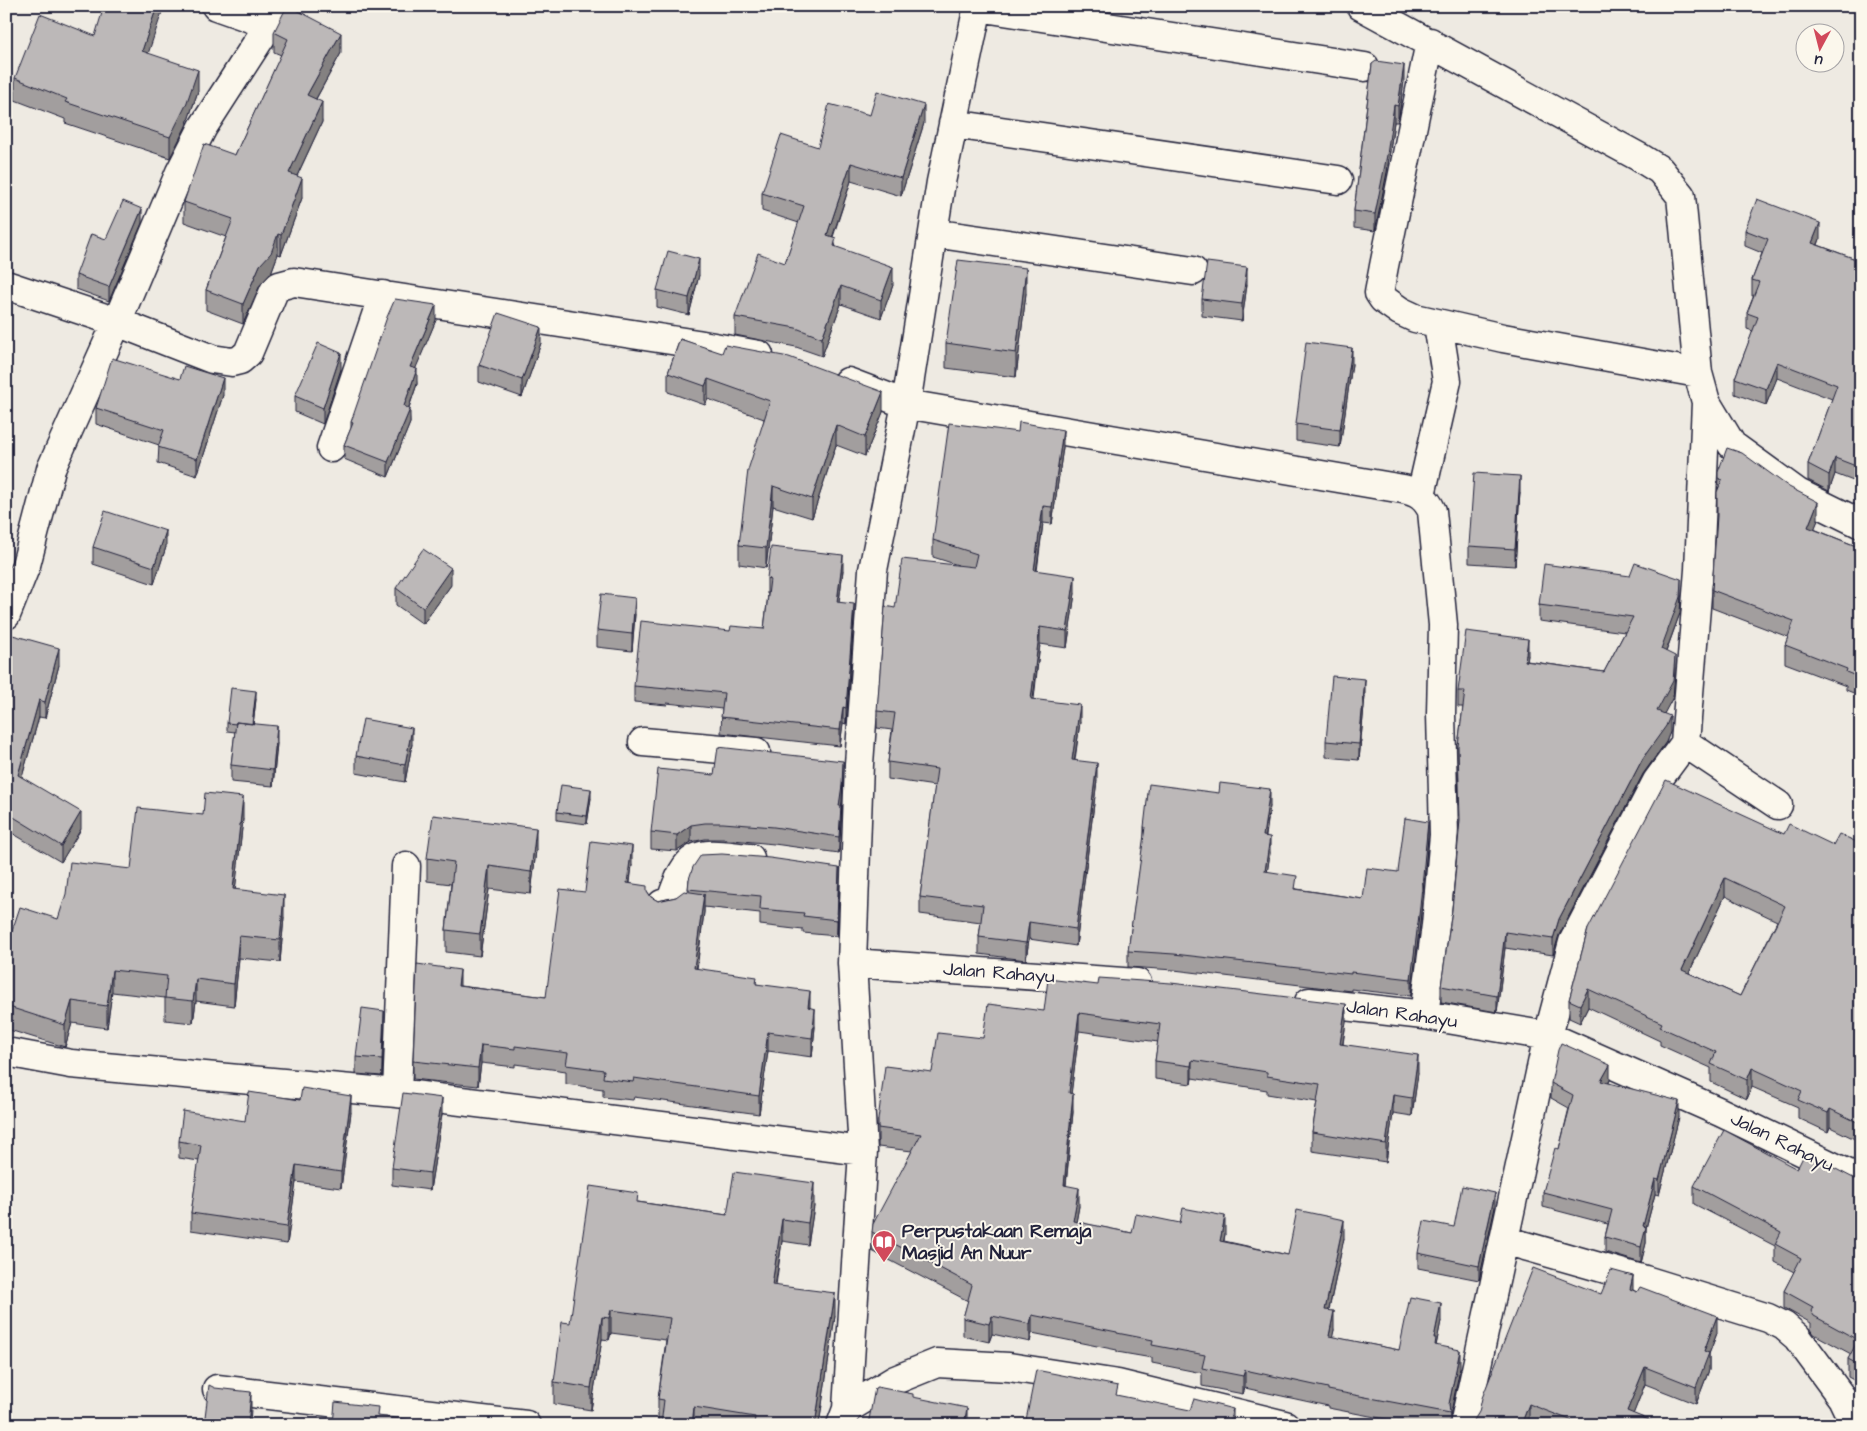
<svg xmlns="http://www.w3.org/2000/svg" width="1867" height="1431" font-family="'Architects Daughter',sans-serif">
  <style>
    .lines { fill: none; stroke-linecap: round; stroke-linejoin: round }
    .minor-casing { stroke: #22223b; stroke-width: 31 }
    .minor { stroke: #fbf7ec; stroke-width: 28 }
    .wall { fill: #a29e9e; stroke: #22223b; fill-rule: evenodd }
    .shaded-wall { fill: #848181; stroke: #22223b }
    .building { fill: #bcb8b8; stroke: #22223b; fill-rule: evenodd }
    .labels { text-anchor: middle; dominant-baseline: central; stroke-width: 4; stroke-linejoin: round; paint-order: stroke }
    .street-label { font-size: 19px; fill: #22223b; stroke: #fbf7ec }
    .poi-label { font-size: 19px; font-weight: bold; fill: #22223b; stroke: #fbf7ec; text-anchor: start }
  </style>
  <rect width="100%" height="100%" fill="#eeeae2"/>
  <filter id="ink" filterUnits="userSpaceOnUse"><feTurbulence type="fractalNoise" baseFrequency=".02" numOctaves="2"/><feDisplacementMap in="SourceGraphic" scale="10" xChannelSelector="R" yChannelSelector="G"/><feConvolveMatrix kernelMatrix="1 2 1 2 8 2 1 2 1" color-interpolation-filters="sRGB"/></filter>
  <g filter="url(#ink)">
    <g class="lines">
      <!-- minor casing -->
      <g class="minor-casing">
        <path id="minor" d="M216,6l54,19
          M281,6l-78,121 -23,45 -63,150 95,37 20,3 8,-2 8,-7 26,-62 5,-5 15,-4 403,62 62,11
          M1361,6l278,151 21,13 21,26 17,177 8,29 26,43 66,48 63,31
          M978,7l387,60
          M1430,42l-46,224 -5,27 4,6 17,12 15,7 88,20 195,35
          M953,124l385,56
          M933,233l260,38
          M6,285l111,37 -66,147 -25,96 -20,50
          M848,382l58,22 497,85c15,3 23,9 29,22l11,114 -2,89 3,121 -8,90 -12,90
          M331,448l52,-153
          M1421,495l26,-114 -9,-57
          M643,742l113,10
          M1685,743l93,62
          M662,904l9,-3c18,-55 28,-48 79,-43
          M852,963l285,20
          M1309,1002l115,13 124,21 172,76 141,68
          M6,1052l65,12 326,29 466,58
          M397,1093l9,-227
          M1504,1240l141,40 123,38 16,8 13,11 45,61 13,27
          M217,1389l309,36
          M847,1409l48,-29 42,-17 72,4 109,17 167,41
          M841,1425l6,-16 16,-258 -11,-188 7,-199 14,-194 33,-166 35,-222 37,-176
          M1464,1425l84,-389 25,-94 84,-161 28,-38 14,-173 7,-168"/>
      </g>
      <!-- minor -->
      <use href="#minor" class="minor"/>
    </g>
    <!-- wall -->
    <path class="wall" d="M274,32l67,21 -25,46 6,23 -25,54 5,22 -21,57 -3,-1 -7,19 -11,12 -17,39 -37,-14v-20l20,-53 -42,-15v-20l51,-47 46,-100 -7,-3z
      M95,36l53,17 50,38 -12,35 -16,32 -105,-35v-4l-50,-19v-22z
      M1372,64l32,17 -6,41h-4l-7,50 -12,59 -21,-3v-17z
      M870,115l54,8 -23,73 -50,-15 -18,56 3,10 57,38 -12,33 -40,-14 -19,52 -26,-9 -61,-12v-18l50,-54 14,-40 -37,-12v-18l56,-46z
      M142,223l-33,78 -33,-12v-14z
      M1745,230l75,9 -2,6 43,16v223l-26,-10 -6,17 -21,-11v-16l24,-65 -55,-21 -11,27 -31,-11v-16l18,-47 -6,-2v-16l7,-17h-2v-16l10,-27 -17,-7z
      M699,275l-10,40 -32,-8v-17z
      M1247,284l-5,37 -40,-5v-17z
      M1026,293l-10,84 -70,-9v-25z
      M436,320l-21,49 2,15 -8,24 1,15 -22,54 -44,-18v-14l7,-17v-6z
      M680,339l203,73 -18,44 -29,-11 -24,73 -39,-12 -7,62 -27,-4v-19l25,-126 -56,-20 -3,6 -37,-13v-19z
      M541,343l-19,54 -43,-15v-17z
      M1352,364l-12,83 -44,-6v-17z
      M341,369l-18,55 -28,-12v-16z
      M180,379l43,16 -26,81 -39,-13 1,-18 -63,-21v-16z
      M1063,447l-11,77 -9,-1 -6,48 38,22 -8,55 -27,-4 -6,55 46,23 -5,38 22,20 -21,166 -47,-7 -3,21 -47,-6v-17l2,-15 -61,-8v-17l15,-111 -47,-7v-17l4,-32 -15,-2v-17l18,-103 63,-43 -25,-8v-17z
      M1718,472l100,48 -4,9 47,19v148l-15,-6v-4l-61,-23v-18l3,-8 -76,-29v-18l5,-73z
      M1520,492l-5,74 -46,-3v-17z
      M93,547h73l-12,37 -61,-20z
      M843,570l-4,32 15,18 -8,104 -3,-1 -3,23 -119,-13 1,-24 -55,-6v2l-33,-3v-16l96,-55 34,-2 4,-35h-1v-16z
      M451,585l-28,39 -27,-19v-17z
      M1681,595l-1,18 -14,39 9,21 -2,24 -9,16 6,19 -4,10 -23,32 -84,161 -6,20 -48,-7 -8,64 -56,-10v-16l11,-76 7,-86 -1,-78 5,-39h-5v-16l70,-36 -1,6 77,11 21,-40 -86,-11v-16z
      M635,614l-3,37 -35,-4v-17z
      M6,646l53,19 -14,53 -6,-1 -17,60 59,52 -20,33 -49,-29z
      M1365,696l-6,64 -33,-3v-16z
      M256,699l-3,25 24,19 -4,43 -42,-4v-17l4,-33 -8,-1v-8z
      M412,744l-7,38 -49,-9v-17z
      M714,775l129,3 -2,45 -2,30 -65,-9 -51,-5h-18l-14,3 -14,9 -26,-2v-17z
      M591,798l-4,26 -30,-4v-8z
      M1270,806l-4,30 4,17 -3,19 30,17 66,10 35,-27 30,-34 -8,85 -9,73 -60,-7v2l-177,-21 -46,-3v-16l16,-112v-12z
      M243,819l-8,70 49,28 -4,45 -41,-4 -5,48 -38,-5 -3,22 -28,-3v-22l-53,-6 -5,36 -35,-5 -7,24 -59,-18v-80l52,-30 73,-50z
      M1784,834l49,11 24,-3 4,-7v307l-31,-15 -2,5 -30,-14v-11l-46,-20 -5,12 -36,-17v-14l-51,-23v-4l-72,-34 -8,16 -11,-5v-18l19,-71zM1725,896l52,25 -37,75 -51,-23z
      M536,850l-5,44 -42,-5 -9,67 -34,-4v-22l5,-46 -24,-3v-23z
      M632,865l-2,18 17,8 4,6 7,4 18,-4 12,-5 1,-13 150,6 -2,51 -34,-3v-3l-43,-5v-12l-56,-6v5l-7,57 60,15 53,24 5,19 -3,30 -44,-6 -9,63 -125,-17 -1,3 -30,-3v-8l-37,-5v-13l-51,-7v3l-34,-4 -3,23 -65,-7v-18l47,-75 86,11z
      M1044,1011l302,11 -3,22 75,29 -6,43 -19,-3 -7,49 -74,-11v-19l5,-30 -50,-8v-4l-75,-12 -1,6 -36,-5v-18l3,-19 -79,-11 -8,62 2,19 -7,74 13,20 -3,16 56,11 93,1 -1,7 64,14 56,-17 -15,72 5,20 -2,7 67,13 42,-29 -5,24 24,23 -10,49v8h-33l-89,-17v-2l-83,-18 -2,6 -41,-8v-13l-50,-10v-5l-35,-6v-2l-85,-17 -2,9 -38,-8 -3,8 -26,-6v-18l5,-17 -96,-50v-19l40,-81 -34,-4v-27l54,-48 51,-34z
      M384,1028l-2,48 -26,-2v-17z
      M1610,1080l-1,3 70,34 -20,78 -4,-1 -9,34v15l-5,20 -36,-11v-15l3,-13 -65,-17v-15l16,-43 10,-41 -18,-10v-15z
      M351,1112l-10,76 -45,-6 -9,62 -96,-14v-17l8,-52 -20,-3v-17l66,-20z
      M442,1114l-12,76 -38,-5v-17z
      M1797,1169l64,13v202l-13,-7v-18l3,-5 -37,-20 -3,-5v-6l-27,-15v-17l10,-19 -19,-10v-16l-81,-42v-18z
      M638,1202l89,13 87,-9 -6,39 -26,-4 -6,44 59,31 -16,109h-158l1,-3h-4v-23l8,-59 -55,-7 -2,7 -7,-1 -11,71 -37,-6v-22z
      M1495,1207l-16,73 -61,-12v-15l36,-26z
      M1633,1290l84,43 -8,21v16l-13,34 -51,-20 -12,30 28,11h-123l-9,-4 -57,4 129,-131z"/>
    <!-- shaded-wall -->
    <path class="shaded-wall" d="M6,6h6l-6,14z
      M157,6h7l-22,66v-21z
      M341,33v20l-34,62v-20z
      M1404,65v16l-6,41v-16z
      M198,70v21l-12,35 -16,32v-21z
      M322,102v20l-33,71v-20z
      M924,105v18l-23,73v-18z
      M1394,105v17l-7,50 -12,59v-17z
      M851,163v18l-24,72v-18z
      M302,178v20l-21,57v-20z
      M142,209v14l-33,78v-14z
      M1820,223v16l-8,20v-16z
      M278,234v20l-7,19 -11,12 -17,39v-20l17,-39z
      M699,259v16l-10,40v-17z
      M893,267v18l-12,33v-18z
      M1247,267v17l-5,37v-17z
      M1026,268v25l-10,84v-24z
      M841,286v18l-19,52v-18z
      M436,305v15l-26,62v-15z
      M541,327v16l-19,54v-17z
      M1352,348v16l-12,83v-17z
      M341,353v16l-18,55v-16z
      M1777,362v16l-11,27v-16z
      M417,369v15l-13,37v-15z
      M223,378v17l-26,81v-17z
      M708,379v20l-3,6v-19z
      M883,392v20l-18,44v-19z
      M410,409v14l-22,54v-15z
      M836,425v20l-24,73v-19z
      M1063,430v17l-11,77v-17z
      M1835,458v16l-6,17v-16z
      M1520,476v16l-5,74v-17z
      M773,486v20l-7,62v-20z
      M1818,502v18l-10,25v-18z
      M1043,506v17l-9,64v-17z
      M166,531v16l-12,37v-17z
      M843,555v15l-6,48v-16z
      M451,568v17l-28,39v-16z
      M1075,576v17l-8,55v-17z
      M1681,579v16l-1,18 -19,52v-16z
      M635,598v16l-3,37v-17z
      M854,604v16l-8,104v-16z
      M1040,627v17l-9,72v-17z
      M1528,639v16l-3,22v-16z
      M59,648v17l-14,53v-16z
      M1675,656v17l-2,24 -16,30v-16z
      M1365,679v17l-6,64v-16z
      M256,691v8l-4,35v-9z
      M39,700v17l-21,74v-16z
      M1080,705v17l-8,55v-17z
      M843,707v16l-3,23v-16z
      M1670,716v16l-4,10 -23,32 -84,161 -6,20v-16l6,-20 84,-161z
      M277,726v17l-4,43v-16z
      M412,728v16l-7,38v-17z
      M843,761l-1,40 -3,21v-16z
      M1097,763v17l-21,166v-17z
      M591,789v9l-4,26v-8z
      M1270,789v17l-7,47v-17z
      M243,797v22l-10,92v-22z
      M841,806v17l-2,30v-16z
      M81,812v17l-20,33v-16z
      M12,816v17l-6,12v-16z
      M1428,822v16l-8,85 -9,73v-17z
      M691,825v17l-14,9v-16z
      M536,828v22l-5,44v-22z
      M1270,837v16l-5,35v-17z
      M632,846v19l-5,37v-19z
      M489,866v23l-9,67v-22z
      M839,868v17l-2,51v-16z
      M1725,878v18l-43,92v-18z
      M704,894v18l-10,75v-19z
      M284,895v22l-4,45v-22z
      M1029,922v17l-3,21v-17z
      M1505,932v16l-8,64v-16z
      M239,936v22l-5,48v-22z
      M112,970v22l-5,36v-22z
      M460,970v18l-2,-2z
      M196,979v22l-3,22v-22z
      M1588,989v18l-8,16v-18z
      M810,991v19l-2,-3z
      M72,1001v22l-7,24v-22z
      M1346,1004v18l-6,40v-18z
      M815,1009v18l-3,30v-19z
      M384,1011v17l-2,48v-17z
      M1079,1013v18l-10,80v-18z
      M768,1032v19l-9,63v-18z
      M481,1045v18l-3,23v-18z
      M1418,1055v18l-6,43v-18z
      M1192,1060v18l-1,6v-18z
      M1610,1065v15l-9,16v-15z
      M1752,1068v19l-5,12v-19z
      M1073,1094v18l-9,91v-18z
      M1393,1095v18l-7,49v-18z
      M351,1096v16l-10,76v-16z
      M442,1098v16l-12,76v-17z
      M1679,1101v16l-20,78v-15z
      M1830,1109v18l-2,5v-19z
      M296,1165v17l-9,62v-17z
      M1655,1179v15l-9,34v15l-5,20v-16l2,-21z
      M814,1183v23l-6,39v-22z
      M1079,1188v18l-6,33v-18z
      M1495,1193v14l-16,73v-14z
      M1225,1216v18l-5,25v-18z
      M782,1219v22l-10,66v-22z
      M1344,1220v18l-19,90v-18z
      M1633,1276v17l-3,-4z
      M835,1293v23l-16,109h-4z
      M1441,1303v18l-5,25v10l-2,-18z
      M611,1310v23l-2,7v-22z
      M1334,1311v19l-5,24v-18z
      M1032,1315v18l-2,9v-18z
      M992,1316v18l-3,8v-18z
      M1717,1316v17l-8,21v16l-13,34v-17l8,-36z
      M602,1317v22l-11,71v-22z
      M1460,1350v18l-10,49 -1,-13z
      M1645,1367v17l-16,41 -2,-14z
      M1245,1370v18l-2,6v-18z
      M251,1392v17l-1,16h-2z
      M1529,1404v17l-2,4h-6z
      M694,1407v18h-2z
      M967,1408v17h-3z
      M1233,1409v16h-5z"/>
    <!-- building -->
    <path class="building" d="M104,6h53l-15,45 56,19 -12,35 -16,32 -105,-35 2,-3 -52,-21 25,-64 55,22z
      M287,6h2l52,27 -34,62 15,7 -33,71 13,5 -21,57 -3,-1 -7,19 -11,12 -17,39 -37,-14 27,-71 -49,-17 20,-58 31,11 53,-116 -14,-7z
      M1376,61l28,4 -6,41 -4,-1 -7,50 -12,59 -21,-3 18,-147z
      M877,91l47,14 -23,73 -50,-15 -24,72 9,3 -2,8 59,21 -12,33 -40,-14 -19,52 -26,-10 -61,-11 23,-64 27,10 19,-57 -42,-13 19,-58 37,12 11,-43 41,11z
      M1757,199l63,24 -8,20 49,18v207l-26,-10 -6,17 -21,-11 29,-79 -60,-23 -11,27 -31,-11 23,-61 -11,-4 12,-31 -7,-2 16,-41 -23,-9z
      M123,201l19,8 -33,78 -33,-12 15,-41 15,5z
      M668,251l31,8 -10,39 -32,-8z
      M958,260l68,8 -10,85 -70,-10z
      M1207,262l40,5 -5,37 -40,-5z
      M395,299l41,6 -26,62 7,2 -13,37 6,3 -22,53 -44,-17 9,-22 -2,-1 36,-105z
      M498,313l43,14 -19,53 -43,-15z
      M680,339l42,14 3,-8 64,12 94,35 -18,45 -29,-12 -24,74 -39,-13 -7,62 -27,-3 9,-75 22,-69 -62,-22 -3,7 -37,-13z
      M1306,342l46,6 -12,82 -44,-6z
      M318,343l23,10 -18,55 -28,-12z
      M112,358l68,21 4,-13 39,12 -26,81 -39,-12 6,-17 -68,-22z
      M1019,422l44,8 -11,77 -9,-1 -9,64 41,6 -8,55 -27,-4 -9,72 49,6 -8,55 25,3 -21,166 -47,-7 -3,21 -47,-6 4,-32 -63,-8 17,-128 -49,-7 7,-49 -18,-2 8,-105 10,2 7,-49 72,8 3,-13 -44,-14 16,-117 69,9z
      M1727,448l15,5 47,34 29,15 -10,25 53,21v130l-15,-6 1,-3 -62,-24 9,-24 -82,-31 5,-74v-24l5,-12 -4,-2v-6z
      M1474,473l46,3 -5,73 -46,-3z
      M105,511l61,20 -12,36 -61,-20z
      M771,547l72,8 -6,47 17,2 -8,104 -3,-1 -3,23 -119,-13 3,-24 -57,-6v2l-33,-3 7,-65 89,10 1,-5 33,3 6,-50 -3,-1z
      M423,549l28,19 -28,40 -27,-20z
      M1635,563l46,16 -1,18 -19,52 14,7 -2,25 -16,30 13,5 -4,10 -23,32 -84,161 -6,20 -48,-7 -8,64 -56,-10 11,-76 8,-90 -2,-74 7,-55h-7l8,-60 62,8 -3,22 79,11 29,-55 -94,-12 5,-41 86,12z
      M601,594l34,4 -3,36 -35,-4z
      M9,634l50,14 -14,54 -6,-2 -21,75 63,37 -20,34 -49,-30 -6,13v-183z
      M1332,676l33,3 -6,65 -33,-3z
      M231,688l25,3 -4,33 -16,-2v2l-9,-1z
      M363,719l49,9 -7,37 -49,-9z
      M236,722l41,4 -4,44 -42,-5z
      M718,747l125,14 -1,24 -3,21h2l-2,31 -65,-10 -51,-4h-18l-14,2 -14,10 -26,-3 7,-63 56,6z
      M1666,780l118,54 5,-10 44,21 6,-11 18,8 4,-7v289l-31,-15 -2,4 -30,-13 4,-9 -50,-23 -5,12 -36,-16 5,-12 -56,-25 2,-4 -74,-34 -8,16 -11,-5 19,-71zM1725,878l60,28 -45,90 -58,-26z
      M1220,783l50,6 -7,47 7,1 -5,34 32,5 -2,13 68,10 4,-31 31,4 7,-54 23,4 -8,85 -9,72 -60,-7v2l-177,-20 -46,-3 17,-124h-1l5,-43 70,9z
      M561,785l30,4 -4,27 -30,-4z
      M205,793l38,4 -10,92 51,6 -4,45 -41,-4 -5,48 -38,-5 -3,22 -28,-3 2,-22 -55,-6 -5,36 -35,-5 -7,24 -59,-19v-57l14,-42 38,12 8,-25 4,-32 61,7 7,-61 65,7z
      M433,815l103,13 -5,44 -42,-6 -9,68 -34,-4 8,-68 -27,-4z
      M591,841l41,5 -5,37 20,3v5l4,6 7,4 18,-4 8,-6 20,3 -10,74 63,9 -1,7 54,7 -2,16 7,2 -3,29 -44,-6 -9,64 -125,-18 -1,4 -30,-4 1,-8 -38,-5 2,-12 -53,-7v3l-34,-4 -3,23 -65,-7 4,-97 43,6 -2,16 88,11 14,-108 25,3z
      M722,854l48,4 69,10 -2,52 -34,-4 1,-3 -44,-4 1,-13 -73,-7 1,-10 4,-12 8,-12z
      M1099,978l72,5 175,21 -6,40 78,11 -6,43 -19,-3 -7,49 -74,-12 8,-48 -53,-8v-4l-75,-12 -1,6 -36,-5 5,-37 -81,-11 -10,80 4,1 -9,91 15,3 -6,33 59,12 4,-19 44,9 3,-15 42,8 -5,25 68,14 9,-45 47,10 -19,90 9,1 -5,25 70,14 11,-53 31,6 -7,35h2l-1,7 25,5 -11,54 1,9 -122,-23v-2l-83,-18 -2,6 -41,-8 3,-13 -53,-10 1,-5 -36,-7v-1l-85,-17 -2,9 -38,-8 -3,8 -26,-6 9,-33 -100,-53 1,-8 48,-90 -43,-6v-8l7,-54 47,6 6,-39 45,5 5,-34 56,7 4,-32 50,6z
      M362,1008l22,3 -2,48 -26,-2z
      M1561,1043l49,22 -9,16 78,20 -20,79 -4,-1 -12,47 3,1 -5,20 -36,-10 7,-27 -69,-18 12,-44 4,1 14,-54 -22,-12 7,-33z
      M302,1088l49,8 -10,76 -45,-7 -9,62 -96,-14 10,-68 -22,-4 4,-30 62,10 4,-29 51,8z
      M403,1093l39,5 -12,75 -38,-5z
      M1724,1130l73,39 8,-16 56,29v184l-13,-7 10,-19 -44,-24 -3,-5 2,-4 -29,-16 17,-33 -26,-14 6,-12 -87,-46z
      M734,1172l80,11 -6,40 -26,-4 -10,66 63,8 -20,132h-61l1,-8 -61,-10 -2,18h-31l3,-25 -6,-1 12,-81 -59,-8 -2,8 -7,-1 -11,71 -37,-6 8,-60 8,1 20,-137 48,7 -1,9 90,13z
      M1462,1186l33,7 -16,73 -61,-13 6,-32 30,6z
      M1533,1268l68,26 10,-24 22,6 -3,13 7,3 3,-5 77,29 -13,35 5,2 -13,34 -51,-20 -18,44 34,14h-84l1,-2 -49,-19 -8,21h-49l2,-5 5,-8 3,-14z
      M1036,1370l82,16 -2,9 74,15 4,-11 39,10 -5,16h-203z
      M209,1385l6,3 36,4 -3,33h-44z
      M877,1387l36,7v3l54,11 -3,17h-96l7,-37z
      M335,1402l43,5 -1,9 90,9h-134z"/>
  </g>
  <!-- icons -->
  <defs>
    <g id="library-pin" transform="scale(1.25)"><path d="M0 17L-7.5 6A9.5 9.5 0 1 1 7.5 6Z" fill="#d1495b" stroke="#fbf7ec"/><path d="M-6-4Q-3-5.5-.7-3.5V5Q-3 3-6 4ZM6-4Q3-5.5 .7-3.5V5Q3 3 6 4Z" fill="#fff"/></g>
  </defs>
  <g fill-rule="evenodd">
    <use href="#library-pin" x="884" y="1242"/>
  </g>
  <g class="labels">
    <!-- street labels -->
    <g class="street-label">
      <text transform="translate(999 973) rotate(4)">Jalan Rahayu</text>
      <text transform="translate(1402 1014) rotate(8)">Jalan Rahayu</text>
      <text transform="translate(1782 1142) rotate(26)">Jalan Rahayu</text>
    </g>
    <!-- poi labels -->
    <g class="poi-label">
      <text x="902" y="1231">Perpustakaan Remaja<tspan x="902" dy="22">Masjid An Nuur</tspan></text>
    </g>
  </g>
  <!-- margin -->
  <rect width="1867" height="1431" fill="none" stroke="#fbf7ec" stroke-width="25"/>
  <rect x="12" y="12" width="1842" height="1406" fill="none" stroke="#22223b" stroke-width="2" filter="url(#ink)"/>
  <!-- north arrow -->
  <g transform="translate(1820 48) rotate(187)"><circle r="24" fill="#fbf7ec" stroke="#a4a2a5"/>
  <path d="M0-4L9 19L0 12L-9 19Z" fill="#d1495b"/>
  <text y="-8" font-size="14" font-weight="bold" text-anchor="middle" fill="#22223b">U</text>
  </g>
</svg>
